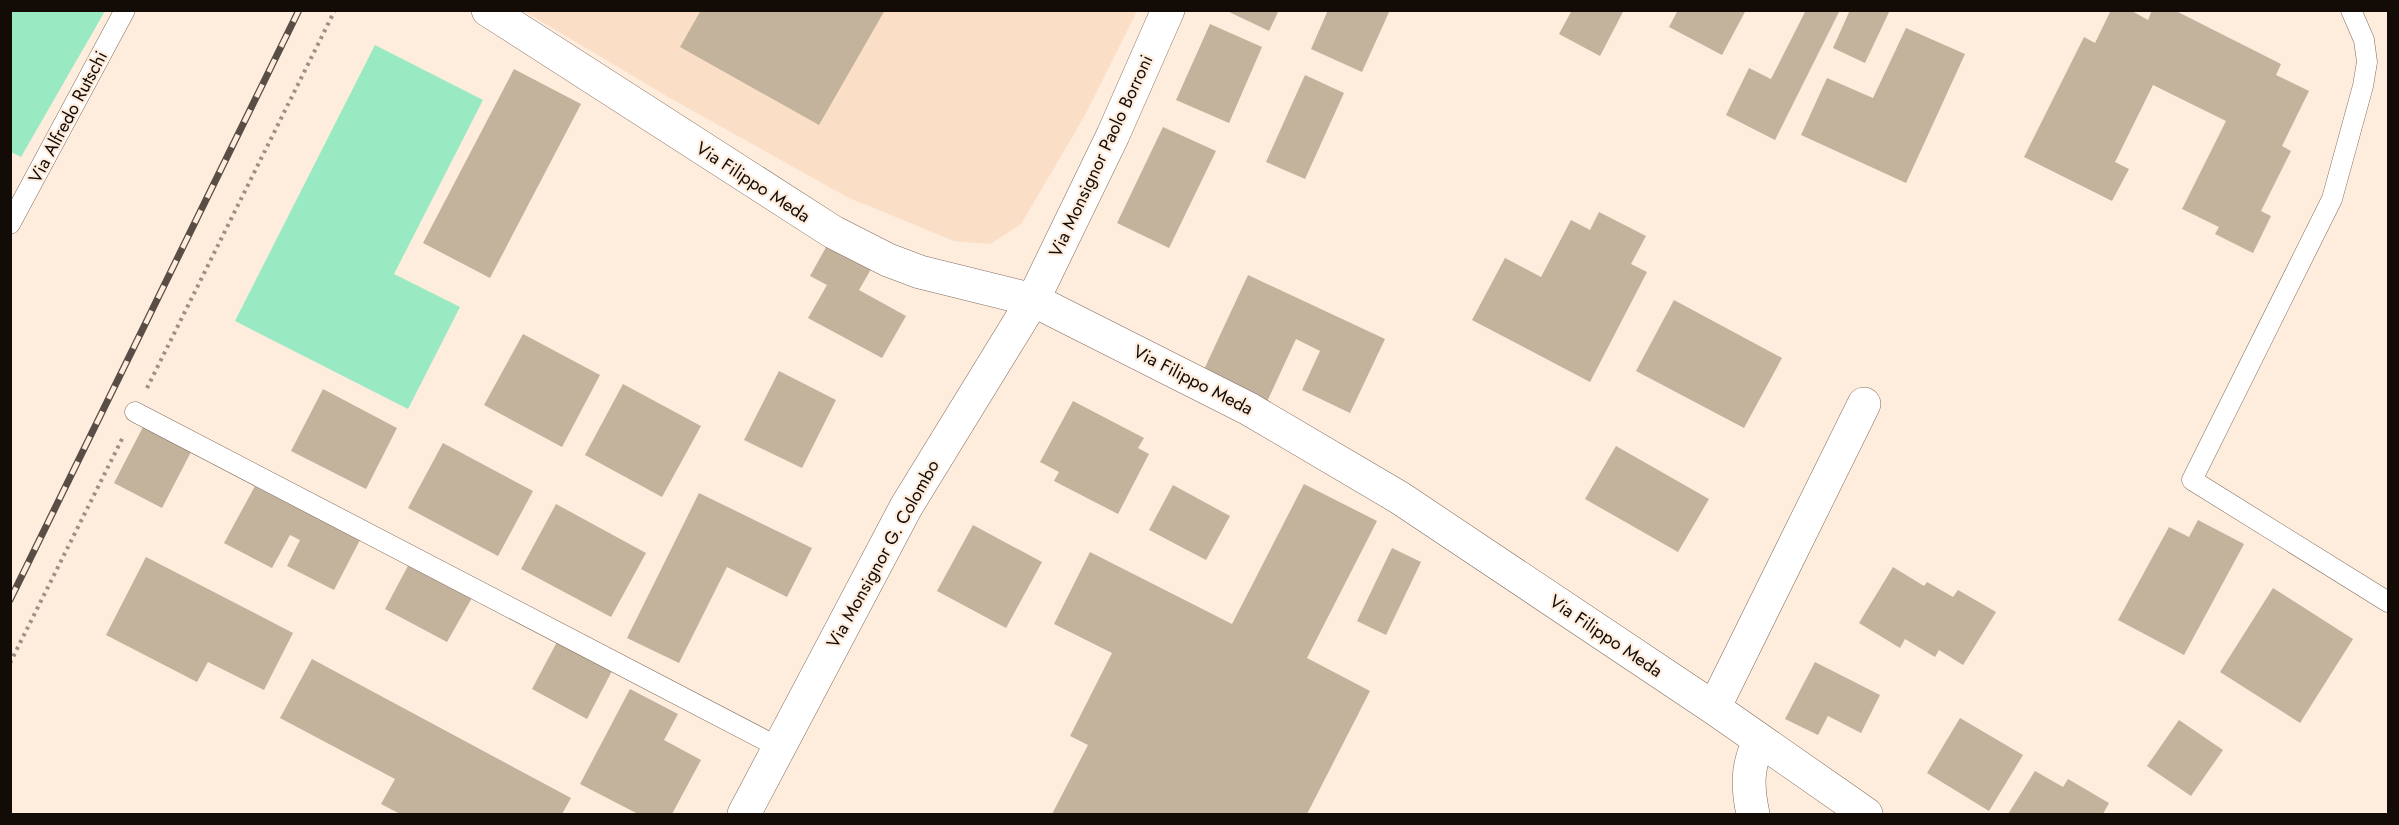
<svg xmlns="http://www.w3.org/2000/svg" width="2399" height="825" font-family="Jost,sans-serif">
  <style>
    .built { fill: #fbdec6 }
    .green { fill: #99eac2 }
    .building { fill: #c3b39d }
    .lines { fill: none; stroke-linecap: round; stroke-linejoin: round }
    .lane-casing { stroke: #806c5b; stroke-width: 21 }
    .street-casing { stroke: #806c5b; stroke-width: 34 }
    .path { stroke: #9e9086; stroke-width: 4; stroke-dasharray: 3 4.5; stroke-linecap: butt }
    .lane { stroke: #fff; stroke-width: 20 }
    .street { stroke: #fff; stroke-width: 33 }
    .rail-casing { stroke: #594e46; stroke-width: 7 }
    .rail { stroke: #feecdd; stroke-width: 4.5; stroke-dasharray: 14; stroke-linecap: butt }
    .labels { text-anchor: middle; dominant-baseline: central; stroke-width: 4.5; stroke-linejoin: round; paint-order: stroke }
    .street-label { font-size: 18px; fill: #120b06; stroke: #feecdd }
  </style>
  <rect width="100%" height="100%" fill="#feecdd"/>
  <!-- built -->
  <path class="built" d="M524,11h613l-53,106 -63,107 -31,20 -36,-3 -107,-44 -177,-99z"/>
  <!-- green -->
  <path class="green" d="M11,10l94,1 -84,146 -10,-5z
    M375,45l108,55 -89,174 66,33 -52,102 -173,-88z"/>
  <!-- building -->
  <path class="building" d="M701,10h184l-66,115 -139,-78z
    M1225,10h54l-10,21z
    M1328,10h62l-28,62 -51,-23z
    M1572,10h52l-24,46 -41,-22z
    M1678,10h68l-24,45 -53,-28z
    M1806,10h34l-65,130 -49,-25 23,-47 22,11z
    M1850,10h40l-25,53 -32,-15z
    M2111,10h19l18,10 4,-10h22l107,54 -5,11 33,16 -27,55 9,5 -30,60 10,5 -18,37 -38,-19 4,-7 -37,-18 44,-88 -73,-36 -38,77 14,7 -17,32 -88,-44 60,-120 11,6z
    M1210,24l52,23 -33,76 -53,-23z
    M1906,28l59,26 -59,129 -105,-48 26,-57 46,20z
    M514,69l67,35 -91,174 -67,-35z
    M1305,75l39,18 -39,86 -39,-17z
    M1163,127l53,24 -47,97 -52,-25z
    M1599,212l47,24 -15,28 16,8 -57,110 -118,-62 33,-62 36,19 30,-57 19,10z
    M830,240l44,24 -15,26 47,26 -24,42 -74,-40 19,-33 -17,-9z
    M1248,275l137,64 -35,74 -48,-23 18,-39 -24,-12 -31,67 -64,-30z
    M1674,300l108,58 -38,70 -108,-57z
    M523,334l77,41 -38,72 -78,-42z
    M779,371l57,29 -34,68 -58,-28z
    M623,384l78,42 -39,71 -77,-42z
    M323,389l74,39 -31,61 -75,-38z
    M1073,401l71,37 -6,10 11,6 -31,60 -64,-33 5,-9 -19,-10z
    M144,425l48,25 -30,58 -48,-25z
    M443,443l90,48 -35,65 -90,-48z
    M1616,446l93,53 -31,53 -93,-53z
    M1304,484l73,37 -70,137 63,33 -63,123h-255l36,-69 -18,-9 42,-83 -58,-29 36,-72 142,72z
    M1173,485l57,31 -24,44 -57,-30z
    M255,486l105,54 -26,50 -47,-24 13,-26 -10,-5 -18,33 -48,-25z
    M699,493l113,55 -25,49 -60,-30 -48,96 -52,-25z
    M556,504l90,49 -35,64 -90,-48z
    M2198,520l46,24 -60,111 -66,-35 51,-93 20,10z
    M973,525l69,37 -36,66 -69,-37z
    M1392,548l29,14 -35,73 -29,-14z
    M146,557l147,76 -29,57 -56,-28 -11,20 -91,-47z
    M410,562l63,34 -26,46 -62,-33z
    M1893,567l31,19 3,-4 26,15 5,-7 38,22 -33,53 -24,-15 -4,7 -30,-18 -5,9 -41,-25z
    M2273,588l80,51 -53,84 -80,-51z
    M558,640l55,29 -26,50 -55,-30z
    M312,659l259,139 -9,16h-162l-19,-10 14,-25 -115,-61z
    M1815,662l65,33 -19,38 -33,-17 -10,19 -33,-16z
    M630,689l48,25 -14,26 37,20 -29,54h-34l-58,-30z
    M1960,718l63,37 -34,56 -62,-38z
    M2179,720l44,30 -32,46 -44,-30z
    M2035,771l28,16 5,-8 41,24 -6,11h-95z"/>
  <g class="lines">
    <!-- lane casing -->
    <g class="lane-casing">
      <path id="lane" d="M2351,10l13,30 3,22 -4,24 -31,113 -140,281 196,122
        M10,224l115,-214
        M135,412l643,335"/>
    </g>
    <!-- street casing -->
    <g class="street-casing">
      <path id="street" d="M488,10l345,222 55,28 32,12 113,28 216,109 151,89 314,210 152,106
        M1714,708l150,-304
        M744,814l162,-307 127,-207 80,-165 55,-125
        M1753,814c-6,-28 -6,-47 6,-73"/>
    </g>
    <!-- path -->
    <path class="path" d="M147,388l188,-378
      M10,663l114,-228"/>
    <!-- lane -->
    <use href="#lane" class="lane"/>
    <!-- street -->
    <use href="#street" class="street"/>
    <!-- rail casing -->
    <g class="rail-casing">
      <path id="rail" d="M10,600l289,-590"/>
    </g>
    <!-- rail -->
    <use href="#rail" class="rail"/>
  </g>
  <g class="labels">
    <!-- street labels -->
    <g class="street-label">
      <text transform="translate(68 117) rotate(-62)">Via Alfredo Rutschi</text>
      <text transform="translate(1101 156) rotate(-65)">Via Monsignor Paolo Borroni</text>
      <text transform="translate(753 182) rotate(33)">Via Filippo Meda</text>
      <text transform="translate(1193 380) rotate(27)">Via Filippo Meda</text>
      <text transform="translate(883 554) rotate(-61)">Via Monsignor G. Colombo</text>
      <text transform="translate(1606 636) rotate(34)">Via Filippo Meda</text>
    </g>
  </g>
  <!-- border -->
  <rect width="2399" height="825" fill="none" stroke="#120b06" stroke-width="24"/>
</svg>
